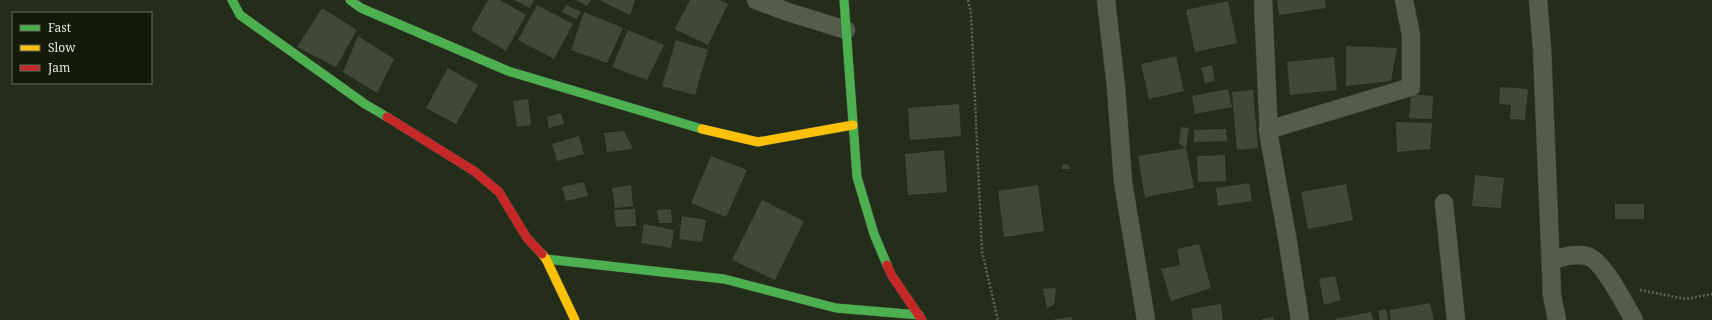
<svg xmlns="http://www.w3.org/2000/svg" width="1712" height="320" font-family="'Noto Serif',serif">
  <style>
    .building { fill: #424837 }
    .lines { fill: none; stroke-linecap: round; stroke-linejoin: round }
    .street-casing { stroke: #3f4839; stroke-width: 19 }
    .fast-casing { stroke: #3f4839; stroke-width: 10 }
    .slow-casing { stroke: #3f4839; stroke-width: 10 }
    .jam-casing { stroke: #3f4839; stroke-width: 10 }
    .path { stroke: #5e6559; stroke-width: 2.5; stroke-dasharray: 2 2; stroke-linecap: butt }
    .street { stroke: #545c4e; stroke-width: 18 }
    .fast { stroke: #4caf50; stroke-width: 9 }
    .slow { stroke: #ffc107; stroke-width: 9 }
    .jam { stroke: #c62828; stroke-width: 9 }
  </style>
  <rect width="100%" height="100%" fill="#232d1a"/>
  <!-- building -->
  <path class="building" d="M488,0h12l26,15 -20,36 -35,-21z
    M514,0h20l-4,8z
    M576,0h15l-4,6z
    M602,0h33l-5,15 -29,-14z
    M690,0h30l8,4 -20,41 -33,-16z
    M1277,0h48l1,8 -47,7z
    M1228,1l9,42 -42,9 -9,-42z
    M537,5l36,19 -19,35 -36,-19z
    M566,5l15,7 -5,7 -14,-7z
    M322,8l35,22 -21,37 -39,-20z
    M584,12l39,16 -16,35 -36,-13z
    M628,30l36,15 -17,35 -35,-13z
    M358,36l36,23 -17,34 -34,-21z
    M676,40l32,10 -13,45 -33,-9z
    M1346,46l51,2 -6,33 -45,5z
    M1176,56l8,35 -35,8 -8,-35z
    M1334,57l3,33 -47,5 -3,-33z
    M1212,65l3,16 -10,2 -4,-15z
    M448,68l30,17 -22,39 -30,-16z
    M1500,87l28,2 -3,31 -15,-1 1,-14 -12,-1z
    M1228,89l4,18 -37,7 -3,-18z
    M1253,90l5,58 -21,2 -5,-58z
    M1411,94l22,2 -1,23 -23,-1z
    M528,99l3,26 -14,2 -4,-26z
    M959,104l2,32 -51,4 -2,-32z
    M561,113l3,11 -15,4 -2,-11z
    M1396,122l36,1 -2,26 -33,3z
    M1181,127l8,1 -3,20 -7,-4z
    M1226,129l1,12 -33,1v-12z
    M624,131l9,18 -26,3 -3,-19z
    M579,136l5,18 -27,7 -5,-17z
    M1186,148l8,40 -49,9 -7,-41z
    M944,150l3,42 -39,3 -3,-41z
    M1225,155l1,26 -28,1 -1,-26z
    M711,156l36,14 -21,47 -35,-14z
    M1068,164l2,5h-8v-4z
    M1475,175l29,3 -3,30 -29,-2z
    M584,182l4,14 -22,5 -4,-14z
    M1249,183l3,18 -34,5 -2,-18z
    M1346,184l7,36 -45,9 -7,-37z
    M631,185l2,21 -18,2 -3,-20z
    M1038,185l6,46 -40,6 -6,-46z
    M762,200l42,21 -29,59 -43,-20z
    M1615,204h29v15h-29z
    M635,209l1,17 -20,1 -2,-17z
    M671,209l1,14h-13l-2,-13z
    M682,216l24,4 -4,22 -23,-3z
    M644,224l30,6 -3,18 -30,-5z
    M1199,244l12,44 -40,13 -10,-32 19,-4 -3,-16z
    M1335,276l6,24 -17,5 -5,-26z
    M1056,288l-2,17 -7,3 -4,-19z
    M1430,303l4,17h-43l-2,-10z
    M1221,304l2,16h-30l-2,-11z
    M1386,309l2,11h-8l-2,-9z
    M1371,312l2,8h-37v-1z
    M1072,317v3h-17v-1z
    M1273,317l1,3h-12v-1z"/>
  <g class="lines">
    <!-- street casing -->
    <g class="street-casing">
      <path id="street" d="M756,0l32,12 58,18
        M1106,0l10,87 7,95 23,138
        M1263,0l6,137 18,100 13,83
        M1538,0l4,48 10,247 5,25
        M1268,130l143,-43v-52l-7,-35
        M1444,203l12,117
        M1551,261c12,-4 23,-8 36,-5 16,4 38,49 47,64"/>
    </g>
    <!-- fast casing -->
    <g class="fast-casing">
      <path id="fast" d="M232,0l8,15 125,89 22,13
        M350,0l11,8 147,63 194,58
        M844,0l13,177 17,57 13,31
        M546,259l178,20 112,29 83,7"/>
    </g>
    <!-- slow casing -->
    <g class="slow-casing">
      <path id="slow" d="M702,129l56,13 95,-17
        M542,254l4,5 29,61"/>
    </g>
    <!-- jam casing -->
    <g class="jam-casing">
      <path id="jam" d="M387,117l87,54 25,21 28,46 15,16
        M887,265l5,11 30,44"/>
    </g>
    <!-- path -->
    <path class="path" d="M968,0l3,13 11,239 16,68
      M1640,290l46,9 26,-5"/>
    <!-- street -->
    <use href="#street" class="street"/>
    <!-- fast -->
    <use href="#fast" class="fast"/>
    <!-- slow -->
    <use href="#slow" class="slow"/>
    <!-- jam -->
    <use href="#jam" class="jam"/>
  </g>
  <!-- legend -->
  <rect x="12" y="12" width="140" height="72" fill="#121a0b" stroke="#646e5d"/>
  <rect x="20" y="25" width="20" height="6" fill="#4caf50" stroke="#646e5d"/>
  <text x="48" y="32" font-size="12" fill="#e0ecd7">Fast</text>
  <rect x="20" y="45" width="20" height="6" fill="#ffc107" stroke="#646e5d"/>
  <text x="48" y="52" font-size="12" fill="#e0ecd7">Slow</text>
  <rect x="20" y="65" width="20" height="6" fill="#c62828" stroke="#646e5d"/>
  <text x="48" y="72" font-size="12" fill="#e0ecd7">Jam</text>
</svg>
